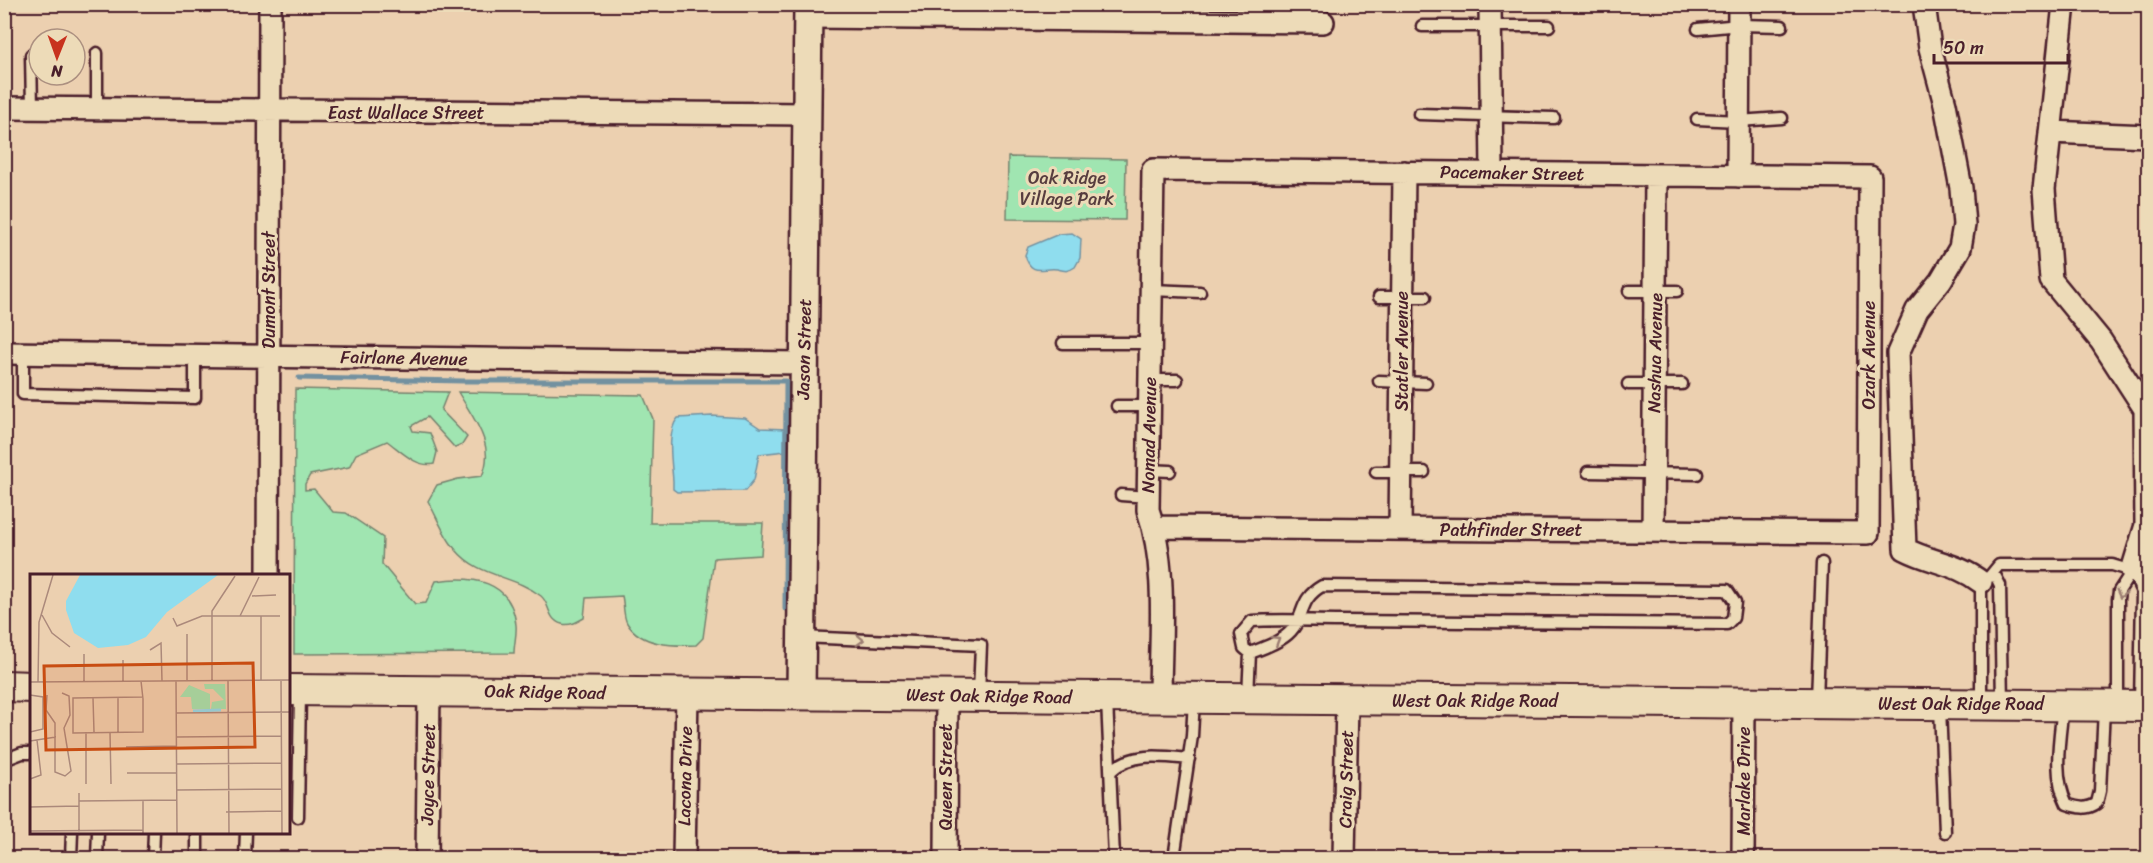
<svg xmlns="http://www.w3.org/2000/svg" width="2153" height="863" font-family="Sriracha,sans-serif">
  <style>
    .green { fill: #a0e5b1; stroke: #75826e; stroke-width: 1.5 }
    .water { fill: #8fddee; stroke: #7391a0; stroke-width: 1.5 }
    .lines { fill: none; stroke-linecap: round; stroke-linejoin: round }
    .stream { stroke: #7391a0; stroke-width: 5 }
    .service-casing { stroke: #4a1f2b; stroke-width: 15 }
    .minor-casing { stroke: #4a1f2b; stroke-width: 26 }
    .tertiary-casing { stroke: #4a1f2b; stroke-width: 32 }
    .secondary-casing { stroke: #4a1f2b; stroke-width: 34 }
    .service { stroke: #eddbb8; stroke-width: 10 }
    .minor { stroke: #eddbb8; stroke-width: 21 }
    .tertiary { stroke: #eddbb8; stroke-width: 27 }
    .secondary { stroke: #eddbb8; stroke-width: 30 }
    .oneway { stroke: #9c7d72 }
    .labels { text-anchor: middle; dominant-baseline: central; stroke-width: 6; stroke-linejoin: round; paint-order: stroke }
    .street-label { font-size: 18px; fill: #4a1f2b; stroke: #eddbb8 }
    .park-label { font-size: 18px; fill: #573d3f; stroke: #eddbb8 }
    .inset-river { fill: none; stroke: #8fddee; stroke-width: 3 }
    .inset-road { fill: none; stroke: #ab897b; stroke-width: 1.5 }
    .view { fill: #c84d12; fill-opacity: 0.15; stroke: #c84d12; stroke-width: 3 }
    .inset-edge { fill: none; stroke: #4a1f2b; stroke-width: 3 }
  </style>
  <rect width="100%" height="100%" fill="#ecd0b0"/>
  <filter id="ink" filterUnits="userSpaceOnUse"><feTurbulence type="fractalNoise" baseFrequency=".0167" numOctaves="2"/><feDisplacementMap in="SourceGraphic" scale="12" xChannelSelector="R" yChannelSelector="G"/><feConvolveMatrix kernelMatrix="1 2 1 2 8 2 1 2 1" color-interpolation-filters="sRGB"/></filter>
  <g filter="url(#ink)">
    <!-- green -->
    <path class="green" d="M1008,157l118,2 -1,61 -118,-1z
      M295,389l153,3 -7,18 26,27 -5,8 -7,3 -28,-31 -16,9 2,5 17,2 7,19 -3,12c-18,4 -33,-13 -47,-23l-31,13 -7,13 -39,8 -5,9v6l9,-1 19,23 13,1 37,25 -1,26 33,40 11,-1 10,-22c35,-6 76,-1 80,44 1,9 -2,19 -2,28l-220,1z
      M458,392l185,3 10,24 -3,104h113l-2,32 -47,3 -11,80 -7,7c-22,1 -55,1 -69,-22 -4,-7 -3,-20 -5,-27l-36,2 -2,20c-7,4 -14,8 -22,6 -15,-4 -12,-21 -21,-28 -27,-21 -63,-19 -85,-46 -12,-13 -19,-33 -28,-49l9,-16 21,-6 24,-3c14,-32 -8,-56 -24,-84z"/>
    <!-- water -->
    <path class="water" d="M1059,234l13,-1 9,6 -1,19 -5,9c-7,5 -10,4 -18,2 -14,-2 -26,8 -32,-14l3,-8z
      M712,416l33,2 15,10 26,1v22l-27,3 -5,26 -9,11 -68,1 -4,-3v-8c-1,-17 -7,-50 5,-63z"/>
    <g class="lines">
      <!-- stream -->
      <path class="stream" d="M299,378l165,3h322l-1,228"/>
      <!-- service casing -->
      <g class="service-casing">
        <path id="service" d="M1422,26h127
          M1698,29l41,-4 43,1
          M31,55l1,53
          M97,109v-56
          M1419,114l135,4
          M1697,119l41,2 44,-3
          M1151,290l49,2
          M1629,291h48
          M1379,297h46
          M1063,343h87
          M23,353v41l172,4v-43
          M1150,380h27
          M1379,381l47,2
          M1628,384h54
          M1117,406h32
          M1148,470l22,1
          M1376,472h48
          M1588,472l109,2
          M1121,495l27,2
          M1990,576l9,-11h113l20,6
          M802,637l179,8 -2,48
          M1248,696l2,-43 -6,-5 -3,-14 11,-13c30,-2 59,0 89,0l386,3 6,-6 2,-16 -8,-12 -405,-4c-24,14 -16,29 -31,45 -10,11 -28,17 -41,22
          M1107,700l7,158
          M1817,700l5,-137
          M1981,703v-121l9,-6 6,1 4,8 2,119
          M2118,703v-104l1,-8 13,-20 10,21 -2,113
          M2063,706c-3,31 -11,69 4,98 12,4 20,6 30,-1l3,-12 4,-82
          M1940,707l5,125
          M4,760l18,-7h10
          M1111,771c21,-19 50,-15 78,-12
          M298,817l2,-124
          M71,858l1,-26
          M97,858l1,-26
          M153,858l1,-26
          M197,858v-26
          M245,858l1,-26
          M1174,858l18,-122 2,-37"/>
      </g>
      <!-- minor casing -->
      <g class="minor-casing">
        <path id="minor" d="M1490,4l2,169
          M1924,4l6,44 15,56 16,84 3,37 -4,23 -19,32 -24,30 -19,43 7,196c27,14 52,14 76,33
          M2064,4l-20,185 7,91 50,61 44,68 1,116 -14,46
          M807,17l516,5
          M4,108l803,6
          M2050,132l98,4
          M1738,176l1,-172
          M4,353l800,10
          M1154,527l714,6 2,-356 -717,-7 -5,340c20,58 12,127 12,188
          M1400,529l4,-357
          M1653,531l3,-356
          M268,575l2,-571
          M427,858l2,-168
          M684,858l3,-165
          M946,858l1,-163
          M1344,858l3,-158
          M1743,858l1,-155"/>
      </g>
      <!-- tertiary casing -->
      <g class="tertiary-casing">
        <path id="tertiary" d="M801,694l7,-690"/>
      </g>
      <!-- secondary casing -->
      <g class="secondary-casing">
        <path id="secondary" d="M4,686l28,1
          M288,690l1860,16"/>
      </g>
      <!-- service -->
      <use href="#service" class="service"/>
      <!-- minor -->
      <use href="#minor" class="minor"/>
      <!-- tertiary -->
      <use href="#tertiary" class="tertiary"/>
      <!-- secondary -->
      <use href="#secondary" class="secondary"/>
    </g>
    <!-- one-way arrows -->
    <defs><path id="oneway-chevron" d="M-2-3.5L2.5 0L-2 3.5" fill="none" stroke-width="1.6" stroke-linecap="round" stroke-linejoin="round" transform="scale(1.5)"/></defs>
    <g class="oneway">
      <use href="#oneway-chevron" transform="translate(2121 594) rotate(104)"/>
      <use href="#oneway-chevron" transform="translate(860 640) rotate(2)"/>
      <use href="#oneway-chevron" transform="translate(1276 640) rotate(-32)"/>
    </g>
  </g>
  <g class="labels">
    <!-- street labels -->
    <g class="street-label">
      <text x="406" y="113">East Wallace Street</text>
      <text transform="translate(1512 173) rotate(1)">Pacemaker Street</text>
      <text transform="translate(269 290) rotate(-90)">Dumont Street</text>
      <text transform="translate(804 349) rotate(-89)">Jason Street</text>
      <text transform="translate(1402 351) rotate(-90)">Statler Avenue</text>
      <text transform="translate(1655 353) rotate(-89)">Nashua Avenue</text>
      <text transform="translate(1869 355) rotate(-90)">Ozark Avenue</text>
      <text transform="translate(404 358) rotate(1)">Fairlane Avenue</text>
      <text transform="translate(1149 435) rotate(-89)">Nomad Avenue</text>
      <text x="1511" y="530">Pathfinder Street</text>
      <text transform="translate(545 692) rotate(1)">Oak Ridge Road</text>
      <text transform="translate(989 696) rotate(1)">West Oak Ridge Road</text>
      <text x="1475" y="701">West Oak Ridge Road</text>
      <text x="1961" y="704">West Oak Ridge Road</text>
      <text transform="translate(428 774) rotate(-89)">Joyce Street</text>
      <text transform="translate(685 776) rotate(-89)">Lacona Drive</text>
      <text transform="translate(946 777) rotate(-90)">Queen Street</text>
      <text transform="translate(1346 779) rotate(-89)">Craig Street</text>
      <text transform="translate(1744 781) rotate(-90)">Marlake Drive</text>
    </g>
    <!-- park labels -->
    <g class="park-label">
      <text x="1067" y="178">Oak Ridge<tspan x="1067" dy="21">Village Park</tspan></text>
    </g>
  </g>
  <!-- overview -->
  <g transform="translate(30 574)">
    <rect width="260" height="260" fill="#ecd0b0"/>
    <path d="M174,110h21l1,25h-15l1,-7 12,-2 -11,-11h-8zM159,111l21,9v15h-18l-1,-12h-11z" fill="#a0e5b1"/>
    <path d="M50,1h138l-51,37 -21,25 -18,8 -30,3 -24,-15 -8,-23v-9z" fill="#8fddee"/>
    <path class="inset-river" d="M163,137l28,-1"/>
    <path class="inset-road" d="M222,22l24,-1M12,41l10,18 18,14M210,42l19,-39M231,42v64M143,44l4,8 25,-10h78M157,60v46M120,76l11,-7 1,38M54,80v27M182,106v-69l23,-35M198,106l1,153M251,106l1,153M93,107v-21M111,107l2,18v33l-70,1v-35l69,-1M146,107l1,152M0,108l260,-2M8,108l1,-60 14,-47M0,121l13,2v32l-13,3M17,121l-1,15 9,13v49l10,4 6,-5 -7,-43 6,-13 -1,-19 -7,-3M63,124l1,34M88,124v34M146,139l114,-1M56,158v52M80,158l1,52M146,163l105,-1M0,167l26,-4M96,173l50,-1M147,190l105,-1M97,199h50M0,205l11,-4 -4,-35M147,216l105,-1M49,219v39M113,226v33M49,227l98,-1M0,233l49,-1M196,238l56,-1M0,257l113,-1"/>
    <path class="view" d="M223,89l2,84 -209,3 -2,-84z"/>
    <rect width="260" height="260" class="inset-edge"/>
  </g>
  <!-- margin -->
  <rect width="2153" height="863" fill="none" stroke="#eddbb8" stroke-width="24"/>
  <rect x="12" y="12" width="2129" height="839" fill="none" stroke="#4a1f2b" stroke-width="2" filter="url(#ink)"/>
  <!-- north arrow -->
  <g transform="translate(57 57) rotate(181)"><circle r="28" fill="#eddbb8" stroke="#ac9080" stroke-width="1.5"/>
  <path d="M0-4.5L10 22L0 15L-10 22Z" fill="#c8321e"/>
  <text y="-9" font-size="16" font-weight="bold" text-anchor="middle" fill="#4a1f2b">N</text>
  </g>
  <!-- scale -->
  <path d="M1934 54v9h134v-9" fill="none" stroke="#4a1f2b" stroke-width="3"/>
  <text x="1943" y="54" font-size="18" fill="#4a1f2b" stroke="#eddbb8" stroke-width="4.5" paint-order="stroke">50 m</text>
</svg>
